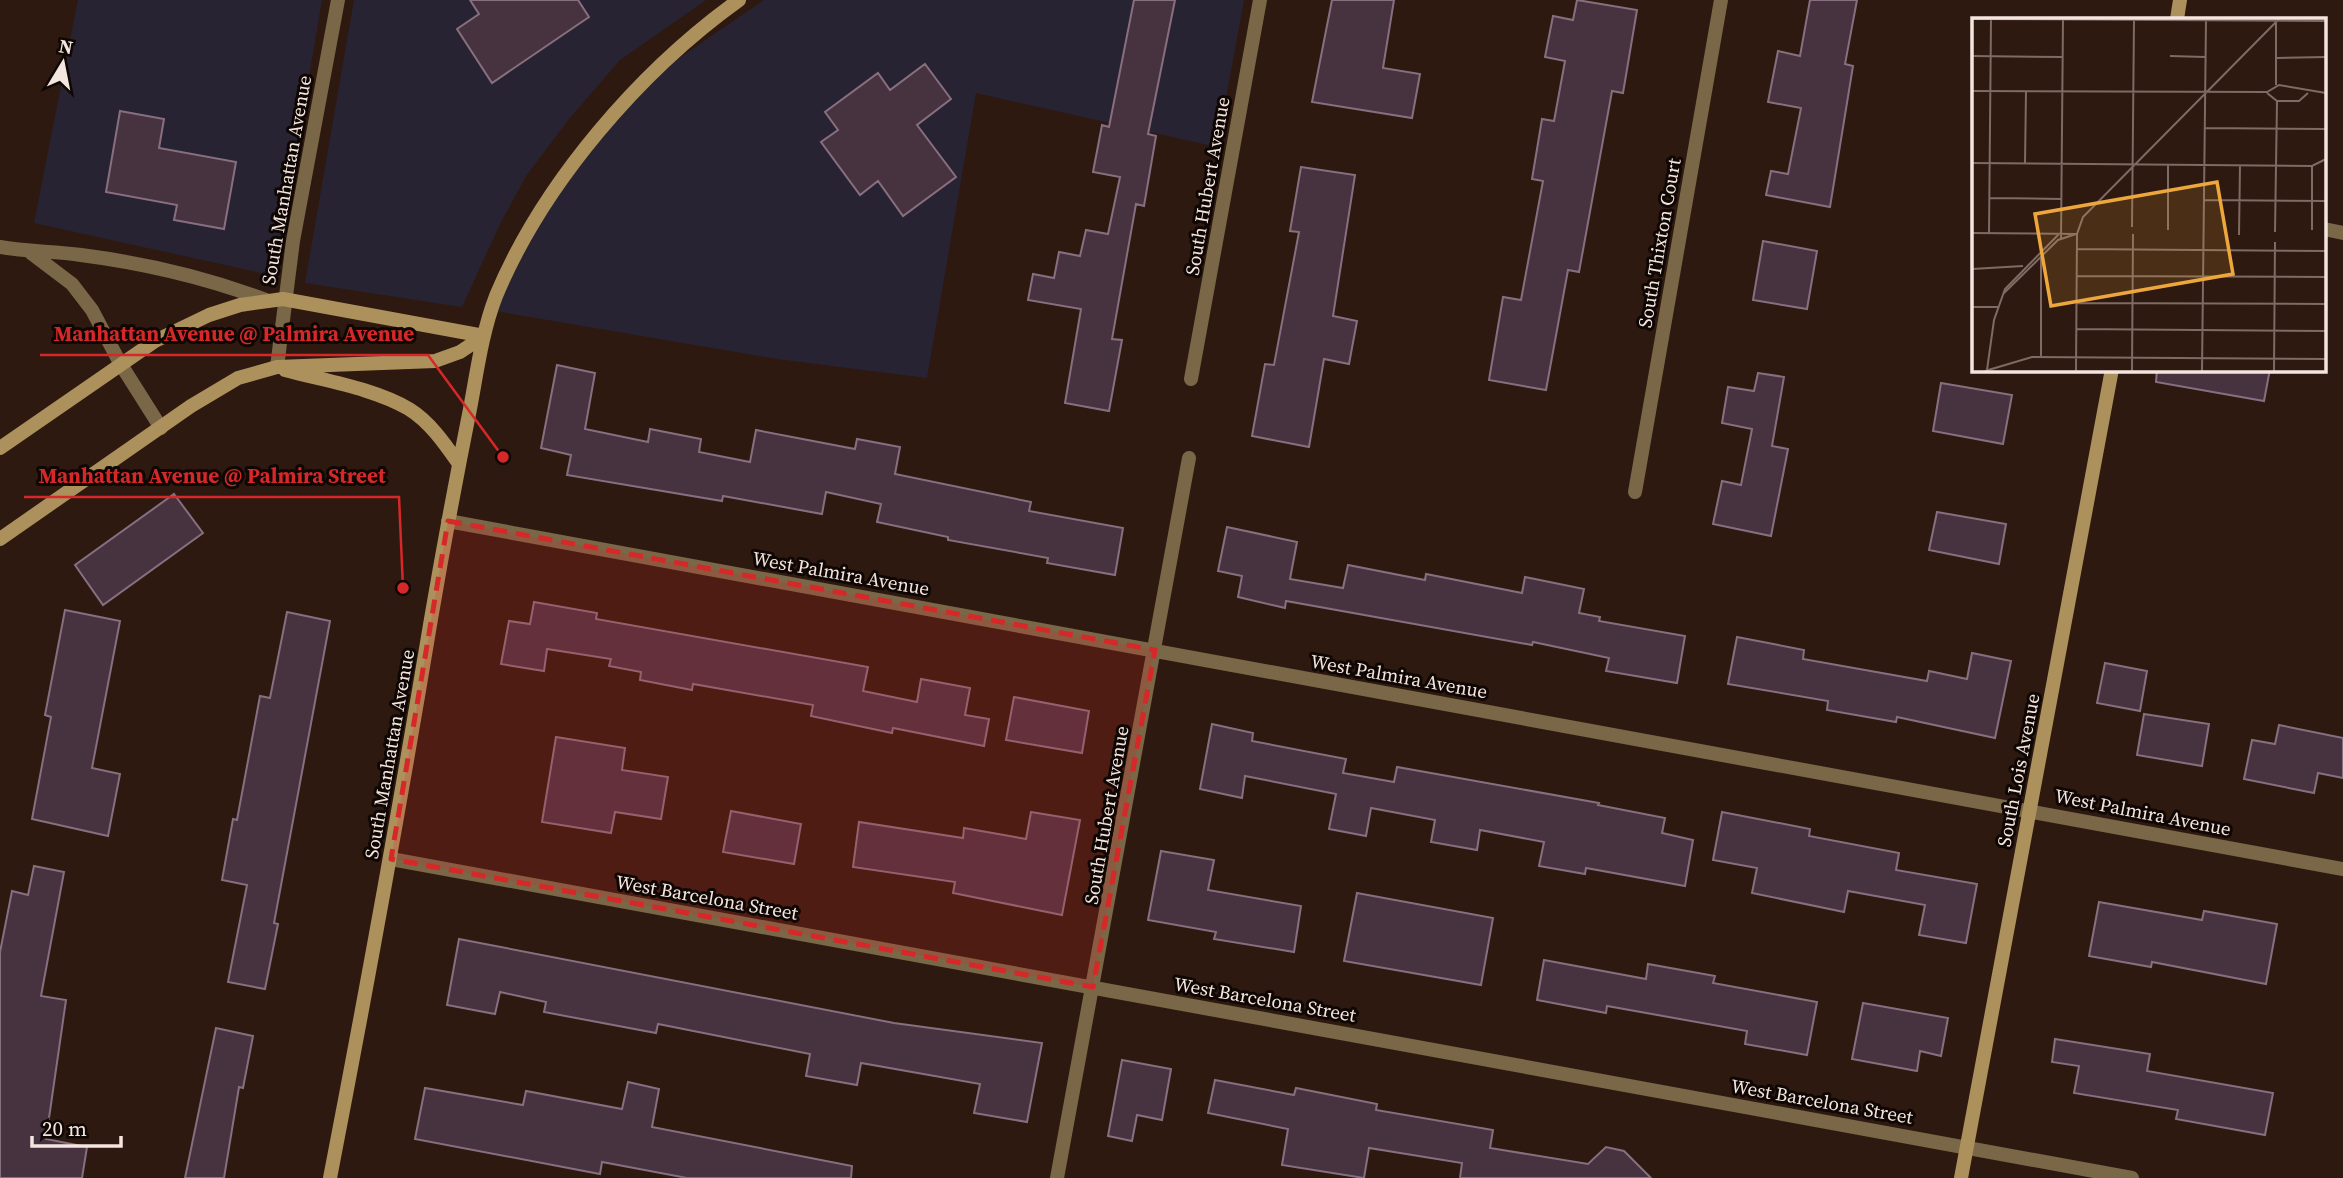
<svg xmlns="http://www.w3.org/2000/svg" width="2343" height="1178" font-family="'Source Serif 4',serif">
	<rect width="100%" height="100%" fill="#2e1910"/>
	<path fill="#282333" d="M78,0H322L275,276L34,223Z
		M354,0H706L620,60L569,119L526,176L500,224L462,307L305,283Z
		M764,0H1244L1217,147L976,93L927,378L777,359L495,311L552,195L637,87Z"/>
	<path fill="#473240" stroke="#876f7f" stroke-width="2" d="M470,0H578L589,17L492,83L457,29L479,14Z
		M1134,0H1175L1148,134L1156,136L1144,206L1136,204L1112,339L1122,340L1109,411L1065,403L1081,309L1028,300L1033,274L1054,278L1059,252L1080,256L1086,230L1108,234L1120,177L1093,172L1102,125L1109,127Z
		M1332,0H1394L1383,68L1420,74L1412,118L1312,102Z
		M1577,0L1637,10L1623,93L1612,91L1579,272L1568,270L1546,390L1489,380L1503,297L1521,300L1543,181L1532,179L1542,119L1554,121L1565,61L1545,57L1553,16L1573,20Z
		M1810,0H1857L1845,64L1853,66L1830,207L1766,195L1771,171L1788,174L1801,108L1768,102L1778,51L1800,56Z
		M925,64L951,99L917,125L956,177L903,216L878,181L860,195L821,142L838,130L825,112L878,73L890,90Z
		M120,111L164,119L159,148L236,162L224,229L174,220L177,205L106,192Z
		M1301,167L1355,175L1333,316L1357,321L1349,364L1324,359L1309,447L1252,436L1265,364L1274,365L1299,232L1290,231Z
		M1763,241L1817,251L1807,309L1753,300Z
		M557,365L595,373L585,429L648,442L650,429L701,439L699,452L750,462L756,430L855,449L857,439L900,447L895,474L1031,502L1029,511L1123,528L1115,575L1047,563L1048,558L948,540V537L877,522L881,504L826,492L822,514L723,496L722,501L567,475L571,455L541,448Z
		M2157,369H2270L2264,401L2156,382Z
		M1758,373L1784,377L1772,446L1788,449L1771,536L1713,524L1722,481L1741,485L1752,429L1722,423L1728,387L1754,391Z
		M1941,383L2012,395L2003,444L1933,431Z
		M174,494L203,533L103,605L75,565Z
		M1937,512L2006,524L1999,564L1929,550Z
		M1227,527L1297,542L1290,579L1343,588L1348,565L1425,580L1426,574L1522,593L1525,577L1584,589L1579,613L1600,617L1599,621L1685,636L1677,683L1606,671L1609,658L1533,642L1532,645L1286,601L1285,608L1238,597L1242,576L1218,571Z
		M534,602L597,613L596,619L868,667L863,691L917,702L921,679L970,688L965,715L989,719L984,746L893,728L892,733L811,716L813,705L693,684L692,690L640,680L641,672L609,666L611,659L547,649L544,671L501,664L509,621L530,624Z
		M65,610L120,621L92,768L120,774L108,836L32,819L51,717L45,715Z
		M287,612L330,621L274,923L278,924L265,989L228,982L247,885L222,880L233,819L237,820L260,696L270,698Z
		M1737,637L1804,650L1803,659L1927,681L1929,671L1967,679L1972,653L2011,661L1995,738L1897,717L1896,722L1827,710L1828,701L1728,684Z
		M2105,663L2147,671L2140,711L2097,703Z
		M1014,697L1089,711L1082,753L1006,740Z
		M2144,714L2209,724L2202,766L2137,755Z
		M1212,724L1253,733L1252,741L1346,759L1343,773L1394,782L1397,767L1599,803L1598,805L1665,818L1662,833L1693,840L1685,886L1586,868L1585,874L1539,866L1544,842L1480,830L1477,850L1431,842L1435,820L1371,808L1366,836L1329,829L1336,794L1245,776L1242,798L1200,789Z
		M2279,725L2343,738V778L2318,773L2314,793L2244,779L2252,740L2275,744Z
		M556,737L625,748L622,770L668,777L661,819L615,812L611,833L542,822Z
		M731,811L801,824L794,864L723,852Z
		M1031,812L1080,820L1062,915L953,893L955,882L853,867L859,822L963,838L964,828L1026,839Z
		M1722,812L1810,829L1809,836L1899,853L1896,870L1977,884L1966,943L1919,935L1925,905L1848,891L1844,912L1752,893L1757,868L1713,860Z
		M1161,851L1214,860L1208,890L1301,906L1294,952L1214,939L1216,932L1148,920Z
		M34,866L64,872L41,996L66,1000L46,1139L87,1147L82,1178H0V952L12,891L28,895Z
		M1357,893L1493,918L1481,985L1344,961Z
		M2099,902L2202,920L2204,911L2277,924L2266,984L2152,962L2151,967L2089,956Z
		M459,939L894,1023L1042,1043L1027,1122L974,1113L980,1084L861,1063L857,1085L806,1076L810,1054L658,1024L656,1033L544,1012L546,1002L500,992L495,1014L447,1005Z
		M1544,960L1646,979L1648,964L1715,976L1713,983L1817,1002L1807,1055L1745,1044L1747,1031L1607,1006L1606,1013L1537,1000Z
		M1863,1003L1948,1018L1941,1056L1920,1051L1917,1071L1852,1059Z
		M216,1028L253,1036L243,1088L239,1087L224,1178H185Z
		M2055,1039L2150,1054L2147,1071L2273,1093L2265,1135L2176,1119L2178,1110L2074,1093L2079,1066L2052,1062Z
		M1122,1060L1171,1069L1162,1120L1137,1115L1132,1141L1108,1136Z
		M1215,1080L1294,1095L1296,1088L1377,1104L1376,1110L1493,1130L1490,1148L1588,1164L1606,1147L1624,1151L1651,1178H1460L1462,1163L1369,1148L1364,1178L1282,1165L1288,1129L1208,1113Z
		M628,1082L659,1089L652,1127L852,1166L851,1178H687L602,1162L600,1174L415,1139L425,1088L523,1105L526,1091L622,1109Z"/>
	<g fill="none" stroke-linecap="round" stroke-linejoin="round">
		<path stroke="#796747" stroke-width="14" d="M2324,229L2343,233
			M0,247C27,252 54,251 81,255C144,263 207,278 266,300
			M31,253L72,284L92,310L120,363L161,428
			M277,367L293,241L338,0
			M1191,379L1260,0
			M1635,492L1721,0
			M448,521L2343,869
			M391,859L2132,1178
			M1057,1178L1189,458"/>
		<path stroke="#ad915c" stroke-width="14" d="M2177,19L2180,0
			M285,370C325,381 373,388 409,409C430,422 445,444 459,464
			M0,448L155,341L209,315L240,305L283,299L484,336
			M0,539L191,406L238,378L277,367L435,361L460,352L484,336
			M330,1178C366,992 400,806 431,619C443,549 456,479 470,409C477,372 482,332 496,296C543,183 640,71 739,0
			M1961,1178L2112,369"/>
	</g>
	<path fill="#d62828" fill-opacity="0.2" stroke="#d62828" stroke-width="5" stroke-dasharray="14 9" stroke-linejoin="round" d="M448,521L1155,650L1093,987L391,859Z"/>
	<g text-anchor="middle" stroke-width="6" stroke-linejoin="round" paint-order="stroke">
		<g font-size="19" fill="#f5e5df" stroke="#0f0704">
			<text transform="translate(286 180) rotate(-80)" y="7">South Manhattan Avenue</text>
			<text transform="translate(1207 186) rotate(-80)" y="7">South Hubert Avenue</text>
			<text transform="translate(1659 243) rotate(-80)" y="7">South Thixton Court</text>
			<text transform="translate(841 573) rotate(10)" y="7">West Palmira Avenue</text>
			<text transform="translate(1399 676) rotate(10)" y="7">West Palmira Avenue</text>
			<text transform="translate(389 754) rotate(-80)" y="7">South Manhattan Avenue</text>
			<text transform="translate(2018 770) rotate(-79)" y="7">South Lois Avenue</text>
			<text transform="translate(2143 812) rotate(11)" y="7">West Palmira Avenue</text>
			<text transform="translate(1106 815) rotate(-80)" y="7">South Hubert Avenue</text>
			<text transform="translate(707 897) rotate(10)" y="7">West Barcelona Street</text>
			<text transform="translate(1265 999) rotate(10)" y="7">West Barcelona Street</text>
			<text transform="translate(1822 1101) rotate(10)" y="7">West Barcelona Street</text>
		</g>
	</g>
	<g transform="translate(1972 18)">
		<rect width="354" height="354" fill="#2e1910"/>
		<path fill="none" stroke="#7e6b63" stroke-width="2" d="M0,1L354,3M0,38L90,39M198,38L233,39M305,40L354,39M304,67V5M0,73L295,74L307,67L354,75M295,75L305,83H327L336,75M233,110L354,111M0,145L340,148L354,141M53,145L54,73M196,146V212M18,180L89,181M232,182L354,183M160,209L162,2M340,212V148M303,214L305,83M0,215L105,216M17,215L19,1M267,217L268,147M89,221L91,1M104,231L354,233M69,239V338M0,251L51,248M105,258L354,259M31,276L86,222L104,216M104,285L354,286M0,289H26M104,311L354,313M15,352L22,302L33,271L87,216M13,353L60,339L354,341M104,353L105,216L111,199L307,1M160,353L161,216M230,353L234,2M302,353L303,224"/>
		<path fill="#eea73d" fill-opacity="0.15" stroke="#eea73d" stroke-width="3.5" d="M245,164L261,256L79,288L63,196Z"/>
		<rect width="354" height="354" fill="none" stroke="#f5e5df" stroke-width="3.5"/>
	</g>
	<path fill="none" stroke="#d62828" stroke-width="2.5" d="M503 457L428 355H40M403 588L399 497H24"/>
	<g fill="#d62828" stroke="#0f0704" stroke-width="2.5">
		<circle cx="503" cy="457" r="7"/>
		<circle cx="403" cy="588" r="7"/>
	</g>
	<g font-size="21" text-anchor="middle" font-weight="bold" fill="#d62828" stroke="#0f0704" stroke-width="6" stroke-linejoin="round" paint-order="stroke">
		<text x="234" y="341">Manhattan Avenue @ Palmira Avenue</text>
		<text x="212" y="483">Manhattan Avenue @ Palmira Street</text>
	</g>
	<g transform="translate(63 63) rotate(10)" stroke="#0f0704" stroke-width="5" paint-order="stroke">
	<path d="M0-5L12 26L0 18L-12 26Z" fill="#f5e5df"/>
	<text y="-10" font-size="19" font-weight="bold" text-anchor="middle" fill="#f5e5df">N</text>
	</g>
	<path d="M32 1136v10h89v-10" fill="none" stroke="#f5e5df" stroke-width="3.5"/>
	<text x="42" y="1136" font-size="21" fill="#f5e5df" stroke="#0f0704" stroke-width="5" paint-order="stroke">20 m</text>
</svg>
